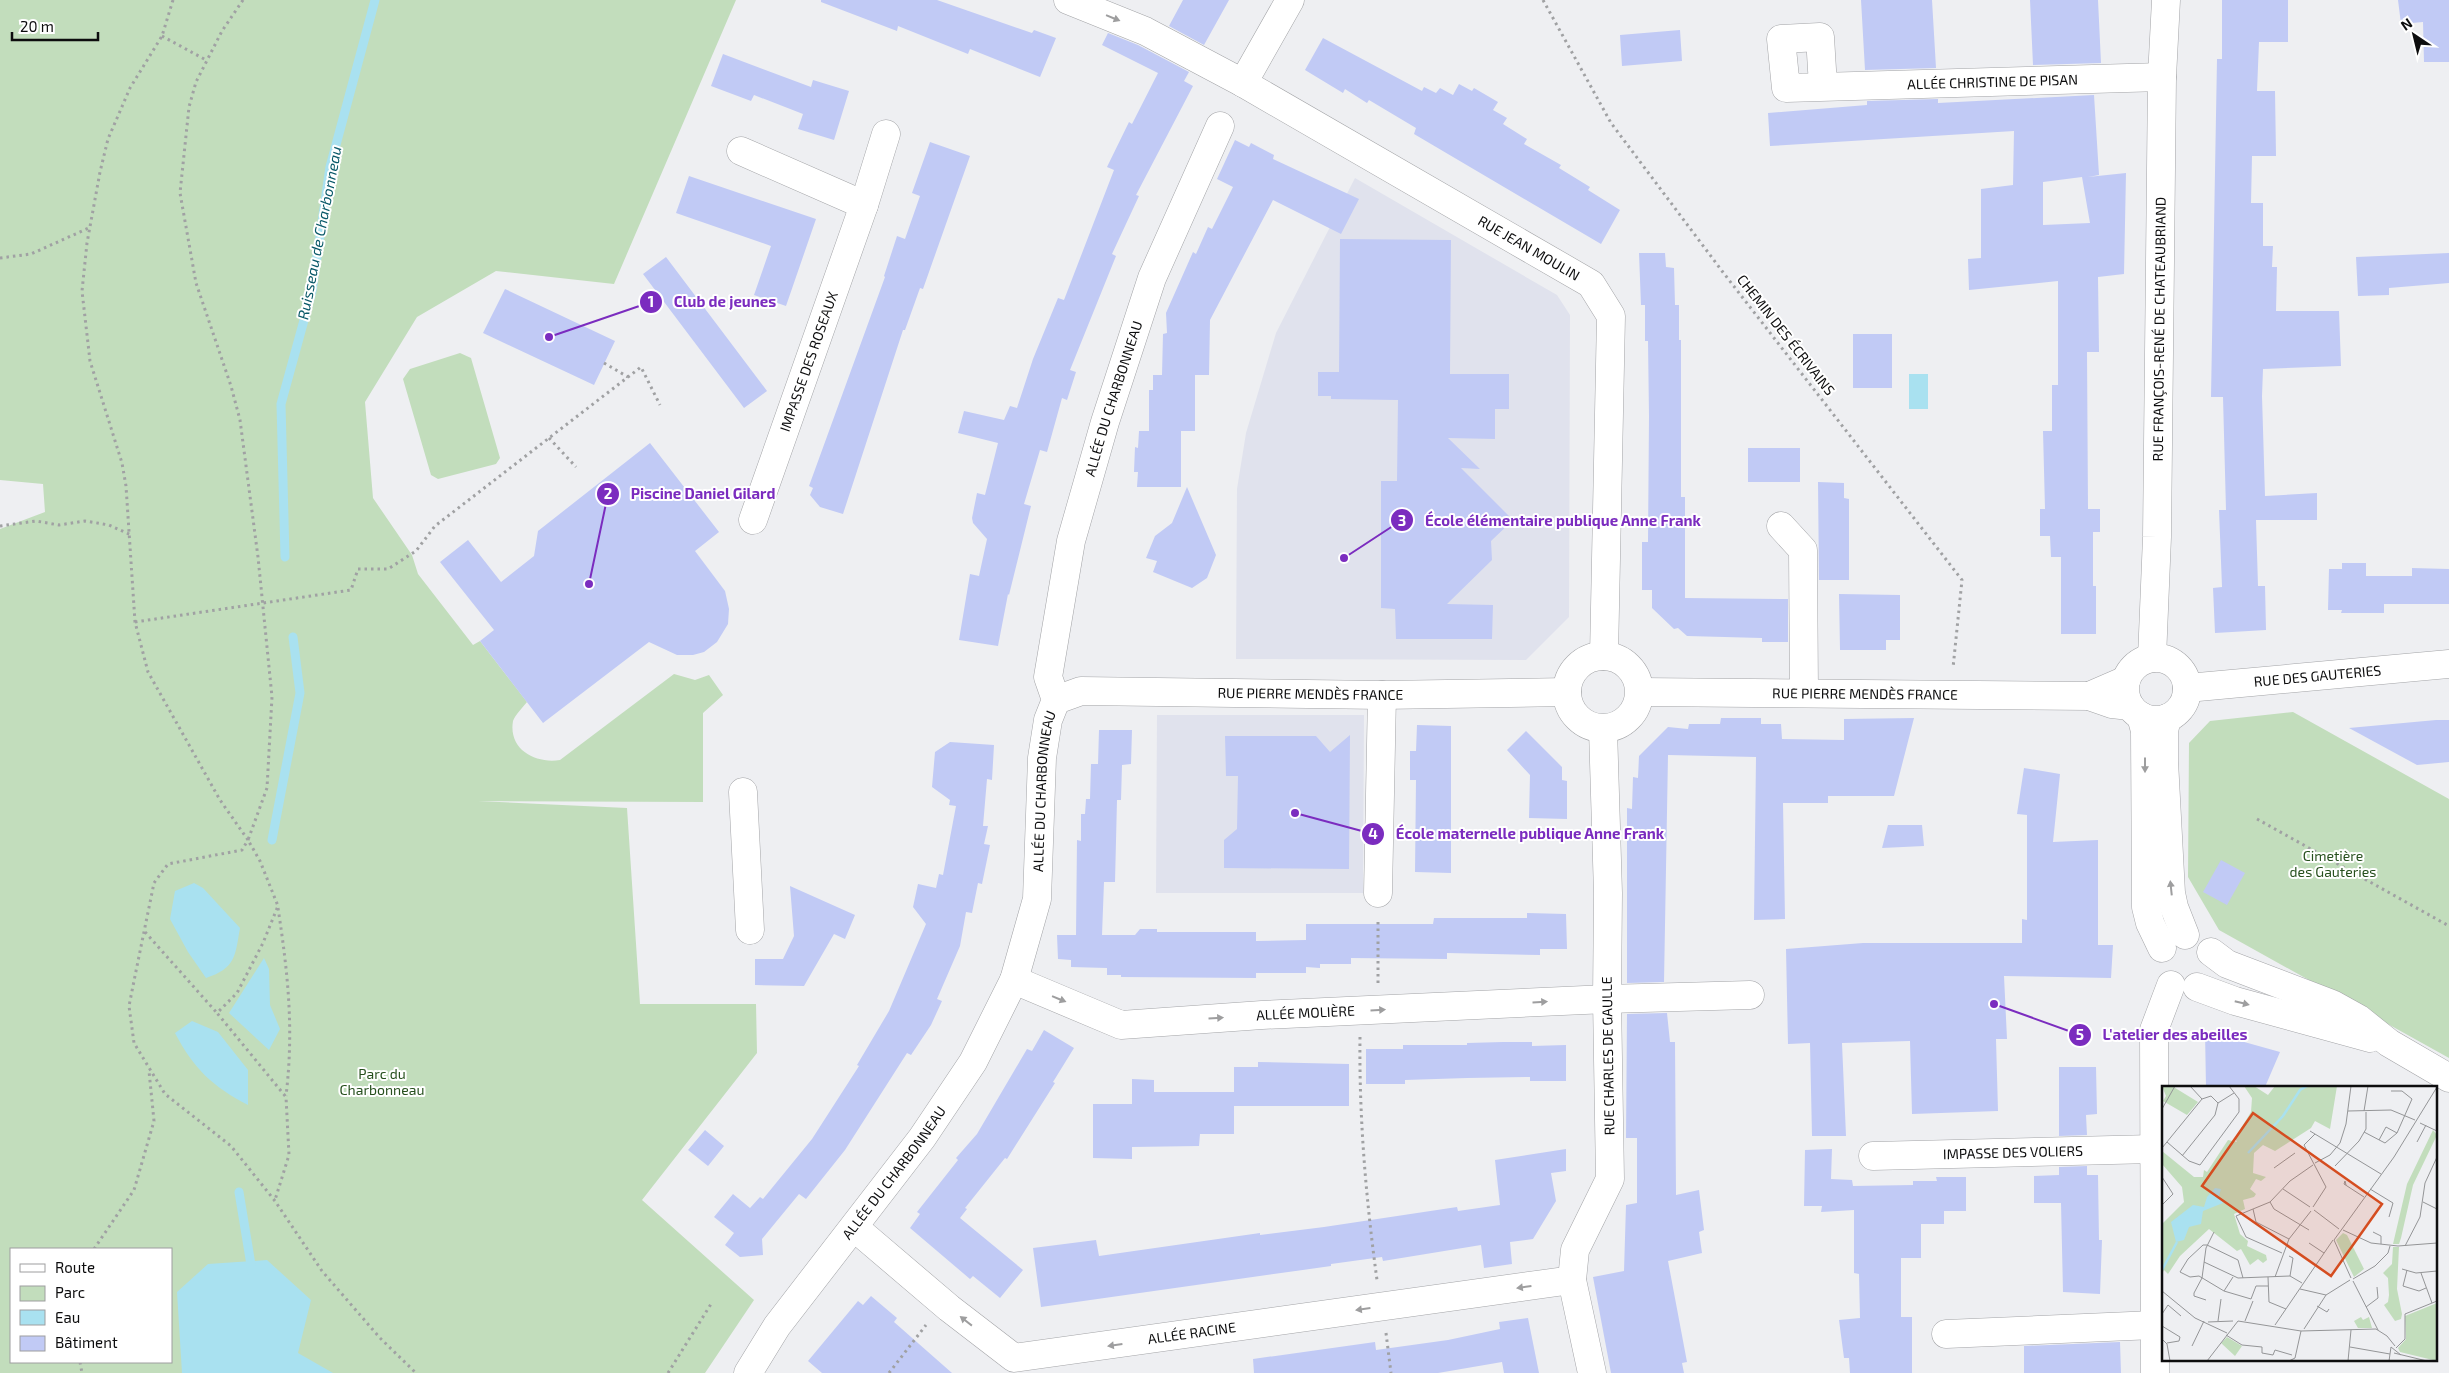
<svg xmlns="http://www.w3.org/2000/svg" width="2449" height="1373" font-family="'Exo 2',sans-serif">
	<rect width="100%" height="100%" fill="#eeeff2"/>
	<path fill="#e0e2ed" d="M1355,178L1557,295L1570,315L1569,617L1526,660L1236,659L1237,489L1246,433L1276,333Z
		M1157,715H1364L1363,893H1156Z"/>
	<path fill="#c2ddbc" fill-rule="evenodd" d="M0,0H736L614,284L496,271L417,317L365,402L373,498L412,555L418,574L473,645L480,641L527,702C523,707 515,715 513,721C508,750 536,764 560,760L674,674L695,680L709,675L723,695L703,713V802L478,801L627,808L640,1004H756L757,1053L642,1200L754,1300L705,1373H0V529L45,512L43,484L0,480ZM11,1249H171V1362H11Z
		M460,353L471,358L500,458L496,464L438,479L431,475L403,379L410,369Z
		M2293,712L2449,799V1058L2219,930L2188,877L2189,743L2210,721Z"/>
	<path fill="#a9e1f0" d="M1909,374H1928V409H1909Z
		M194,883L203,888L240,928C235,956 236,968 206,978L188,952L170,919L175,891Z
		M264,958L269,969L270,1005L280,1029L269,1050L229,1013Z
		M192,1021L218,1032L248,1070V1105C212,1086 194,1069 175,1033Z
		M267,1260L311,1300L298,1353L333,1373H182L177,1292L208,1264Z"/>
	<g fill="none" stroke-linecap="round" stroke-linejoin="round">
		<path stroke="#a9e1f0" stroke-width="9" d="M285,557L281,404L312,291L330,167L375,0
			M272,840L300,693L293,637
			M239,1192L252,1271"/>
	</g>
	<path fill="#c1caf5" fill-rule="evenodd" d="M821,0H937L1032,33L1034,30L1056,38L1040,77L970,49L968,54L898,26L897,31L821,2Z
		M1183,0H1229L1204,45L1169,26Z
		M1861,0H1932L1936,68L1865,70Z
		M2030,0H2098L2101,63L2033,65Z
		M2222,0H2288V42H2259L2257,91H2275L2276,156H2252L2251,203H2263V246H2273L2272,267H2277L2276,311H2339L2341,366L2263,369L2262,396L2265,496L2317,493V520H2256L2258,586H2265L2266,630L2215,633L2213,588L2222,587L2219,510H2226L2223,397H2211L2217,59H2222Z
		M2398,0H2449V62H2424L2423,22L2401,24Z
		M1680,30L1682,61L1622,66L1620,35Z
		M1108,33L1138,45L1189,72L1184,81L1193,86L1136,195L1139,196L1112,254L1116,256L1070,370L1076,372L1067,400L1062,398L1047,452L1040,450L1024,504L1031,506L1009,595L1008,594L998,646L959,640L970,574L979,576L987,539L973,523L972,518L977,493L985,495L998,443L958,433L964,411L1004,420L1010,406L1017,408L1033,359L1058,298L1064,300L1114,170L1107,167L1129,122L1132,124L1158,73L1102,45Z
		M1323,38L1422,91L1424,87L1436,93L1440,88L1453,95L1459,84L1472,91L1474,88L1498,102L1493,110L1507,118L1503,124L1527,139L1524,144L1561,165L1559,168L1590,187L1588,190L1620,210L1601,244L1414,134L1416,128L1369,100L1367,103L1345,89L1343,93L1305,70Z
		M723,54L811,87L813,80L849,91L834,140L798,129L803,114L754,95L751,101L711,86Z
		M2094,95L2099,175L2088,177L2126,173L2124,274L2098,277L2099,352H2087L2088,509H2100V532H2093V586H2096V634H2061V557H2051L2050,536H2040V509H2045L2043,431H2052V385H2058V281L1969,290L1968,259L1981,258V189L2013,185L2014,131L1770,146L1768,113L1867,105V101L1938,99V103ZM2082,177L2090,223L2043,225V182Z
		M1235,140L1249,147L1251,143L1274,155L1273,159L1359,199L1341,234L1273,200L1210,320L1209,375H1195V431H1181V487H1137L1138,472H1134L1135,447L1138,448L1139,431H1149V390H1153V375H1162L1163,334L1167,333L1166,313L1193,252L1196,254L1208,227L1212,229L1233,187L1217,179Z
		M930,142L970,156L923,289L920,288L905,330H903L843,514L820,507L810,495L813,488L809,486L885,277L884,276L897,236L905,239L920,196L912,193Z
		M689,176L816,219L786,306L754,295L771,246L676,213Z
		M1340,239L1451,240L1450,374H1509V409H1495V439L1448,438L1480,469L1461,468L1513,520L1491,541L1492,560L1447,604L1493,605L1492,639H1396L1395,609L1381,608V481H1397L1398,400L1331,399V396H1318V372H1339Z
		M1639,253H1665L1666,267L1674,268L1675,305H1679V340H1681V497H1685V598L1788,599V642H1762V638L1687,636L1678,628L1674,629L1652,608V590H1642V542H1648L1649,416L1648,341H1645V305H1641Z
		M2449,253V283L2389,288V295L2358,296L2356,257Z
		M666,257L767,391L744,408L643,274Z
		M505,289L615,341L594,385L483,333Z
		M1853,334H1892V388H1853Z
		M650,443L719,532L695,551L725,591L729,609L728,624L717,642L704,652L693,655H677L649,642L543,723L480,641L494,630L440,562L468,540L501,582L534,556L538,531Z
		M1748,448H1800V482H1748Z
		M1818,482L1844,483V498L1849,499V580H1819Z
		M1187,487L1216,555L1207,578L1192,588L1153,572L1157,561L1146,558L1155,536L1172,523Z
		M2342,563H2366V576H2412V568L2449,569V604H2384V613H2341L2342,610H2328L2329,569H2342Z
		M1839,594L1900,595V640H1886V650H1840Z
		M1721,718H1761V724H1781L1782,739L1844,740V719L1914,718L1894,796H1828V803H1783L1785,919L1754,920L1756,757L1668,755L1664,982L1627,983V808L1632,809L1633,777L1638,778L1639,756L1668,727L1688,729L1689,724H1720Z
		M2436,720H2449V762L2417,765L2349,728Z
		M1417,725L1451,726V873L1415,872L1416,780H1410V751H1416Z
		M1099,730H1132L1131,764L1122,765L1121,800H1117L1115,882H1104L1102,935H1135L1140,929H1157V932H1256V941L1306,940V924H1433L1434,918H1527V913L1566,914L1567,949H1540V955L1447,953V959L1351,958V964H1320V968L1306,967V973H1256V978L1121,977V975H1107V968L1071,967V960L1058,959L1057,935H1076L1077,840L1081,841V814H1085L1086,799H1090L1091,764H1098Z
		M1526,731L1562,767V780L1567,781V819L1529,818L1530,775L1507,750Z
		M1350,735L1349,869L1224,868V840L1237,829L1238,776H1226L1225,736H1316L1330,752Z
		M950,742L994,745L992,780L987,779L983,826H988L984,844L990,845L982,884L978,883L972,913L966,912L960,946L937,999L942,1001L931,1025L911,1055L907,1053L845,1150L806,1199L799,1194L762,1239L763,1255L740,1257L725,1245L734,1233L714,1217L733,1194L750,1208L760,1197L763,1199L812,1139L859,1066L857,1065L889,1011L926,924L913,907L918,884L936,888L939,874L943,875L956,806L949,805L950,800L932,787L935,752Z
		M2024,768L2060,774L2053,842L2098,840V945H2113L2111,978L2004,976L2007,1039H1996L1998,1111L1912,1114L1910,1041L1842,1043L1846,1136H1812L1810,1043L1788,1044L1786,949L1863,943H2022V919L2027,920V815L2017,814Z
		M1888,825H1922L1924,846L1882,848Z
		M2221,860L2245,873L2227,905L2203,892Z
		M790,886L855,915L845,939L834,934L804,986L755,985V959H783L794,936Z
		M1667,1013L1670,1042H1675L1676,1195L1699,1190L1704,1230L1699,1232L1702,1253L1668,1261L1687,1362L1682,1363L1684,1373H1611L1593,1277L1624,1271L1626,1205L1637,1203V1138H1626L1627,1014Z
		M1044,1030L1074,1048L1053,1082L1055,1083L1007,1159L1005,1158L965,1208L967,1209L960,1218L1023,1270L1000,1298L973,1276L970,1279L910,1228L920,1214L917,1212L958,1160L956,1158L977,1134L1027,1049L1032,1051Z
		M2205,1031L2280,1052L2265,1087H2206Z
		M1503,1042H1532V1046L1566,1045V1081H1530V1077L1467,1078L1405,1080V1084H1366V1049H1403V1045H1467V1043Z
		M1258,1062L1349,1064V1106H1234V1067H1258Z
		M2059,1067H2096L2097,1114L2086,1115L2087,1135L2059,1136Z
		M1132,1079L1154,1080V1092H1234V1134H1200L1199,1146L1132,1147V1159L1093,1158V1104H1132Z
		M705,1130L724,1146L708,1166L688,1150Z
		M1566,1149V1171L1551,1173L1556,1201L1533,1239L1510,1242L1512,1264L1484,1268L1481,1245L1383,1261L1382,1257L1331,1264V1266L1041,1307L1033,1248L1096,1240L1099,1256L1260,1233V1235L1324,1227L1457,1207L1458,1211L1500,1205L1495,1160Z
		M1832,1149L1831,1179L1852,1180L1853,1186L1913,1185V1181H1937L1936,1177H1966V1211H1944V1224H1921V1258H1901V1317H1912V1373H1850L1849,1358H1844L1839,1320L1860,1318L1859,1274L1854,1273V1210L1821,1212L1822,1206H1804L1805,1150Z
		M2087,1166V1175H2098L2099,1240H2102L2100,1294L2063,1292L2061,1203H2034V1176L2059,1175V1167Z
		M871,1296L897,1318L894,1322L952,1373H822L808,1361L858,1301L863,1305Z
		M1528,1318L1539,1373H1504L1502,1362L1438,1373H1254L1253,1359L1375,1342L1376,1350L1448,1340L1500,1329L1499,1322Z
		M2120,1342L2121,1373H2024V1346Z"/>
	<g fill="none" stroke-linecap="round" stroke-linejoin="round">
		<g stroke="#a3a4a7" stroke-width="29">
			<g id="minor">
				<path id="s1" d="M1068,0L1145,31L1243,83L1591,284L1611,316L1604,656"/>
				<path d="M1243,83L1290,0"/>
				<path id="s2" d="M1823,86L1820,37L1781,39L1786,88L2162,77"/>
				<path d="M741,151L864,205"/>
				<path id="s3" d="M753,520L864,205L886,134"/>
				<path d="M1781,526L1803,550L1804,693"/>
				<circle cx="1603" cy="692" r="36"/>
				<path id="s4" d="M2187,688L2449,664"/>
				<path id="s5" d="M1640,692L2089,696L2112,704L2130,706"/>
				<path d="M2089,696L2126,680"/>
				<path id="s6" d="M1056,700L1081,691L1382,695L1567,692"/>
				<path d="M743,792L750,930"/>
				<path d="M1378,893L1382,695"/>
				<path id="s7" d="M1014,980L1121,1025L1262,1015L1607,999L1750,995"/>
				<path id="s8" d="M1873,1156L2153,1149"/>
				<path id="s9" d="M855,1228L949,1308L1014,1358L1572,1280"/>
				<path d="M1946,1334L2154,1325"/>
				<path id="s10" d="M748,1373L777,1326L922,1138L973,1062L1014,980L1037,899L1042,758L1048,720L1056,700L1048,677L1071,541L1105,422L1152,278L1220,126"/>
				<path d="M1592,1373L1572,1280L1575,1250L1610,1179L1607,999L1608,893L1603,729"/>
			</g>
		</g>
		<g stroke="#a3a4a7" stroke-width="29">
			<g id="tertiary">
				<path id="s11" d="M2152,658L2157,537L2162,77L2166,0"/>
				<circle cx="2156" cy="689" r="31"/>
				<path d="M2141,716L2145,731L2146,907L2150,923L2162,948"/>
				<path d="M2167,718L2164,731V761L2171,893L2174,907L2185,935"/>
				<path d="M2211,952L2227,964L2332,1004L2359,1019L2389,1043L2449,1078"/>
				<path d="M2197,987L2235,1001L2370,1038"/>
				<path d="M2155,1373L2154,1030L2171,985"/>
			</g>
		</g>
		<path stroke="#a0a1a3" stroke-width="3" stroke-dasharray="2.5 4" stroke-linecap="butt" d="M173,0L162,36L130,88L108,139L100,172L87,243L82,291L90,361L122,463L126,486L135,622L148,672L220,800L248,840L242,850L168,864L154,883L136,971L129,1006L134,1043L165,1094L231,1146L275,1201L322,1271L380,1338L416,1373
			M243,0L222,31L196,82L189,107L180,193L196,283L231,386L240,420L258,557L272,697L267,788L248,840L260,861L278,906L263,943L237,993L217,1013L286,1097L289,1155L275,1200
			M1543,0L1611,123L1722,271L1962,580L1953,668
			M162,36L206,60
			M0,258L31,254L91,227
			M604,363L628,377
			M549,438L576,467
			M0,526L36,521L59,525L85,521L109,525L131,535
			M135,622L351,590L358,569H388L416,551L435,526L641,367L660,405
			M2257,819L2449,926
			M278,908C288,974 294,1029 286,1096
			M145,932L217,1013
			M1378,983V921
			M1360,1037C1359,1118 1366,1199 1377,1280
			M94,1249L134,1190L154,1121L149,1071
			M1386,1333L1391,1373
			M80,1362L82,1373
			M668,1373L711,1304
			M889,1373L926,1325"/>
		<use href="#minor" stroke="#fff" stroke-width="28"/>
		<use href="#tertiary" stroke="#fff" stroke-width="28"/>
	</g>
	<defs><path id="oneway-solid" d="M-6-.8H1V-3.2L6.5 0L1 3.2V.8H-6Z" transform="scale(1.25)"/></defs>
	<g fill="#9e9e9f">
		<use href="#oneway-solid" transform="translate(1113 18) rotate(22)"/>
		<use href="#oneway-solid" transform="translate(2145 765) rotate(90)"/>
		<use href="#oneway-solid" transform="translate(2171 888) rotate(-96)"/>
		<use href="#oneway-solid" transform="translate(1059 999) rotate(22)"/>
		<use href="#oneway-solid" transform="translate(1540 1002) rotate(-3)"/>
		<use href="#oneway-solid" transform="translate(2242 1003) rotate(14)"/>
		<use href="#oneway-solid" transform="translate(1378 1010) rotate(-3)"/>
		<use href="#oneway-solid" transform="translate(1216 1018) rotate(-4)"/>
		<use href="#oneway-solid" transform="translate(1524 1287) rotate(172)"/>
		<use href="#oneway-solid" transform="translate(1363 1309) rotate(172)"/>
		<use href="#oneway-solid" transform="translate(966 1321) rotate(-142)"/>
		<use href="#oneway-solid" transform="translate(1115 1345) rotate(172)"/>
	</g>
	<g text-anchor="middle" stroke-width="4" stroke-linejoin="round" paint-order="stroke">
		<g font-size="14" fill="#0d0d0e" stroke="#fff">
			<text dy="5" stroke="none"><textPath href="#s2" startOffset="344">ALLÉE CHRISTINE DE PISAN</textPath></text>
			<text dy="5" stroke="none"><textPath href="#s1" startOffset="524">RUE JEAN MOULIN</textPath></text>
			<text dy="5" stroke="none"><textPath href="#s11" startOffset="329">RUE FRANÇOIS-RENÉ DE CHATEAUBRIAND</textPath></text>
			<text transform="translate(1786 335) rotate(52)" y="5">CHEMIN DES ÉCRIVAINS</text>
			<text dy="5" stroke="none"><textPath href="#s3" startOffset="168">IMPASSE DES ROSEAUX</textPath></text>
			<text dy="5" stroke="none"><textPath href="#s10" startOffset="1072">ALLÉE DU CHARBONNEAU</textPath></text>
			<text dy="5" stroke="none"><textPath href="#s4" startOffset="131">RUE DES GAUTERIES</textPath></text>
			<text dy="5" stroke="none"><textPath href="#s6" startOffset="256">RUE PIERRE MENDÈS FRANCE</textPath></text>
			<text dy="5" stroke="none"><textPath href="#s5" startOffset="225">RUE PIERRE MENDÈS FRANCE</textPath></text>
			<text dy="5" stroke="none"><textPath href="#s10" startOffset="668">ALLÉE DU CHARBONNEAU</textPath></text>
			<text dy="5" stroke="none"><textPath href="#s7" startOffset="301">ALLÉE MOLIÈRE</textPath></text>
			<text transform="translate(1608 1056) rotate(-91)" y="5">RUE CHARLES DE GAULLE</text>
			<text dy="5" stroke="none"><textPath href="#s8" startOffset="140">IMPASSE DES VOLIERS</textPath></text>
			<text dy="5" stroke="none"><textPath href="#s10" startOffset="248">ALLÉE DU CHARBONNEAU</textPath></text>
			<text dy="5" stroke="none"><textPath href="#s9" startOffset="385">ALLÉE RACINE</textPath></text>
		</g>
		<g font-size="14" fill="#264f1d" stroke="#fff">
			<text x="2333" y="861">Cimetière<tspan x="2333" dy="16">des Gauteries</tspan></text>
			<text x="382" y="1079">Parc du<tspan x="382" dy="16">Charbonneau</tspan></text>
		</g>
		<g font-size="15" font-style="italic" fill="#085868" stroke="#fff">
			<text transform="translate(320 233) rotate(-79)" y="5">Ruisseau de Charbonneau</text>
		</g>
	</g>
	<g transform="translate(2162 1086)">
		<rect width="275" height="275" fill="#eeeff2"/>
		<path d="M0,0H10L36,16L25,29L1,15L4,10ZM82,0H92L106,9L113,0H175L168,43L153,35L149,42L113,65L101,59L92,67L91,87L104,91L99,95L94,93L88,103L94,108L92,111L81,114L83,123L72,128L78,148L86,155L85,160L104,169L105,174L101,177L96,173L88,179L79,163L75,165L47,143L18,170L6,188L2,184L0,188V138L22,116L20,101L0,78V65L32,91H41L42,84L45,86L66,54L75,56L73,52L89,26L90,12ZM271,44L275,49L251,99L239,152L237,158H231L245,98ZM181,147L185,149L202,183L192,191L174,154ZM231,161H237L235,203L240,228L239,233L233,235L222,219L226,216L227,209L226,192L221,187L230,178ZM275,217V275L238,266L236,262L244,253L243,230ZM199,231L201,234L207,231L210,242H196L192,235ZM65,251L80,260L73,270L59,257Z" fill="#c2ddbc"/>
		<path d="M53,102L59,103L57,110L61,117L41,125L39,138L27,141L22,154L14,156L9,136L31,119L42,121L45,111Z" fill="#a9e1f0"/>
		<path fill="none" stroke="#a9e1f0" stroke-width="2.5" d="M86,67L121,30L138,4L145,0M0,184L15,156"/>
		<path fill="none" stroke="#949597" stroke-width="1" d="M28,0L40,13M56,17L72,7M0,23L13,0M186,25L229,24L253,34M202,25L206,0M258,37L275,45M148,45L219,88M202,46L223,57L235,47L250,13L240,5H229M217,54L224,41L235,47M5,56L27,75L38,79L77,26V13L67,0M255,56L264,39M0,62L40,13L49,10L56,17M20,70L53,29L56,17M153,77L168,69L178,57L184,38L189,0M173,80L197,55L204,43V26M112,82L133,67M0,91L11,108L0,119M184,99L183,95L182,98L202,111M121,103L148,121M208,103L231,117L227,131M108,116L112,123L147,144M261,116L275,123M151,121L164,101L142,59L153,48M91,123L94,136L127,153M152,124L177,143M181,144L209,157L236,160L275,157M211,146L219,150V158M147,157L162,167M45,159H41L26,173L18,186L28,191L37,190L62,205L89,213L94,200H106M45,159L76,174L81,192M243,160L258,131L263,97L275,71M120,167L84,151L74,130L108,116L128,95L151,79M127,170L131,172L128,190M42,176L76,192L128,190L140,197M240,183L254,187L275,185M245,184L241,200L257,205L264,202M259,187L270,217M106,191L107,216L124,223M113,191L127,153L149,125M189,192L172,154L232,71L275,1M191,193L213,180L226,167L228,160M191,195L216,244M138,203L164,209M0,205L33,232L65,247M62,205L71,191M44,214L32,210V207L40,192L44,162L52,146M155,220L165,226L167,223M204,221L216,212L215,201M0,228L6,219L19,230M56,235L59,213M83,235L91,215M46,236L71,235M113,239L171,154M0,240L18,251L17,255L5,257M142,243L164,209L188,194M64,249L80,259L100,261V267L111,269L113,264L130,269M0,253L5,258L8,275M30,260L42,235M188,261L228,268M234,262L243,253V228L275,215M232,267L265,275M45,275L76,235L139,245L214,243L225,250L233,260M127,275L133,272L139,245M186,275L189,244M227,275L229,261L239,269"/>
		<path fill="#d54d20" fill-opacity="0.15" stroke="#d54d20" stroke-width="2.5" d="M91,27L220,118L169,190L40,100Z"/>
		<rect width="275" height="275" fill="none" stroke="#0d0d0e" stroke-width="2.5"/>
	</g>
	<path fill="none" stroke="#7b2cbf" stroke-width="2" d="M549 337L651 302M589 584L608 494M1344 558L1402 520M1295 813L1373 834M1994 1004L2080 1035"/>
	<g fill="#7b2cbf" stroke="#fff" stroke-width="2">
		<circle cx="549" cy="337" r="5"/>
		<circle cx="589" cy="584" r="5"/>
		<circle cx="1344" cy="558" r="5"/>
		<circle cx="1295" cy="813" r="5"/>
		<circle cx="1994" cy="1004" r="5"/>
		<circle cx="651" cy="302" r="12"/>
		<circle cx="608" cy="494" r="12"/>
		<circle cx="1402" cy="520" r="12"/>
		<circle cx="1373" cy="834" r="12"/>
		<circle cx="2080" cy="1035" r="12"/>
	</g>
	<g font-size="15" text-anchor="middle" font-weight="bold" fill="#fff">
		<text x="651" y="307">1</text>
		<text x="608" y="499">2</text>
		<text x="1402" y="526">3</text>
		<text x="1373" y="839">4</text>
		<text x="2080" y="1040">5</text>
	</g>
	<g font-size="15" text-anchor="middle" font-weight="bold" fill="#7b2cbf" stroke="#fff" stroke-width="4" stroke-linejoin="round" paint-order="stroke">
		<text x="725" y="307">Club de jeunes</text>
		<text x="703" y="499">Piscine Daniel Gilard</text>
		<text x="1563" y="526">École élémentaire publique Anne Frank</text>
		<text x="1530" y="839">École maternelle publique Anne Frank</text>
		<text x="2175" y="1040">L'atelier des abeilles</text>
	</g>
	<rect x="10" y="1248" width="162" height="115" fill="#ffffff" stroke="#9e9e9f"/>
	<rect x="20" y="1264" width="25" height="8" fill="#ffffff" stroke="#9e9e9f"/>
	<text x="55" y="1273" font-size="15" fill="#0d0d0e">Route</text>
	<rect x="20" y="1286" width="25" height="15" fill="#c2ddbc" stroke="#9e9e9f"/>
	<text x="55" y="1298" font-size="15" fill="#0d0d0e">Parc</text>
	<rect x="20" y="1310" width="25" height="15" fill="#a9e1f0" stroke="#9e9e9f"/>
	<text x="55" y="1323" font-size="15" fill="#0d0d0e">Eau</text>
	<rect x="20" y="1336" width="25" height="15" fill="#c1caf5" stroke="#9e9e9f"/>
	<text x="55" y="1348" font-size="15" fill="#0d0d0e">Bâtiment</text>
	<g transform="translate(2414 35) rotate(325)" stroke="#ffffff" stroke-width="4" paint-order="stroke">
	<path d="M0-4L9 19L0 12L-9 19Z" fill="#0d0d0e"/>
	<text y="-8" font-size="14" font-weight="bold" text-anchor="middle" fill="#0d0d0e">N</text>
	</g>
	<path d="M12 32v8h86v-8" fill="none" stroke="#0d0d0e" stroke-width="2.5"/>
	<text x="20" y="32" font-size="15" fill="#0d0d0e" stroke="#ffffff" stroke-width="4" paint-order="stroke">20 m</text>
</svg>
